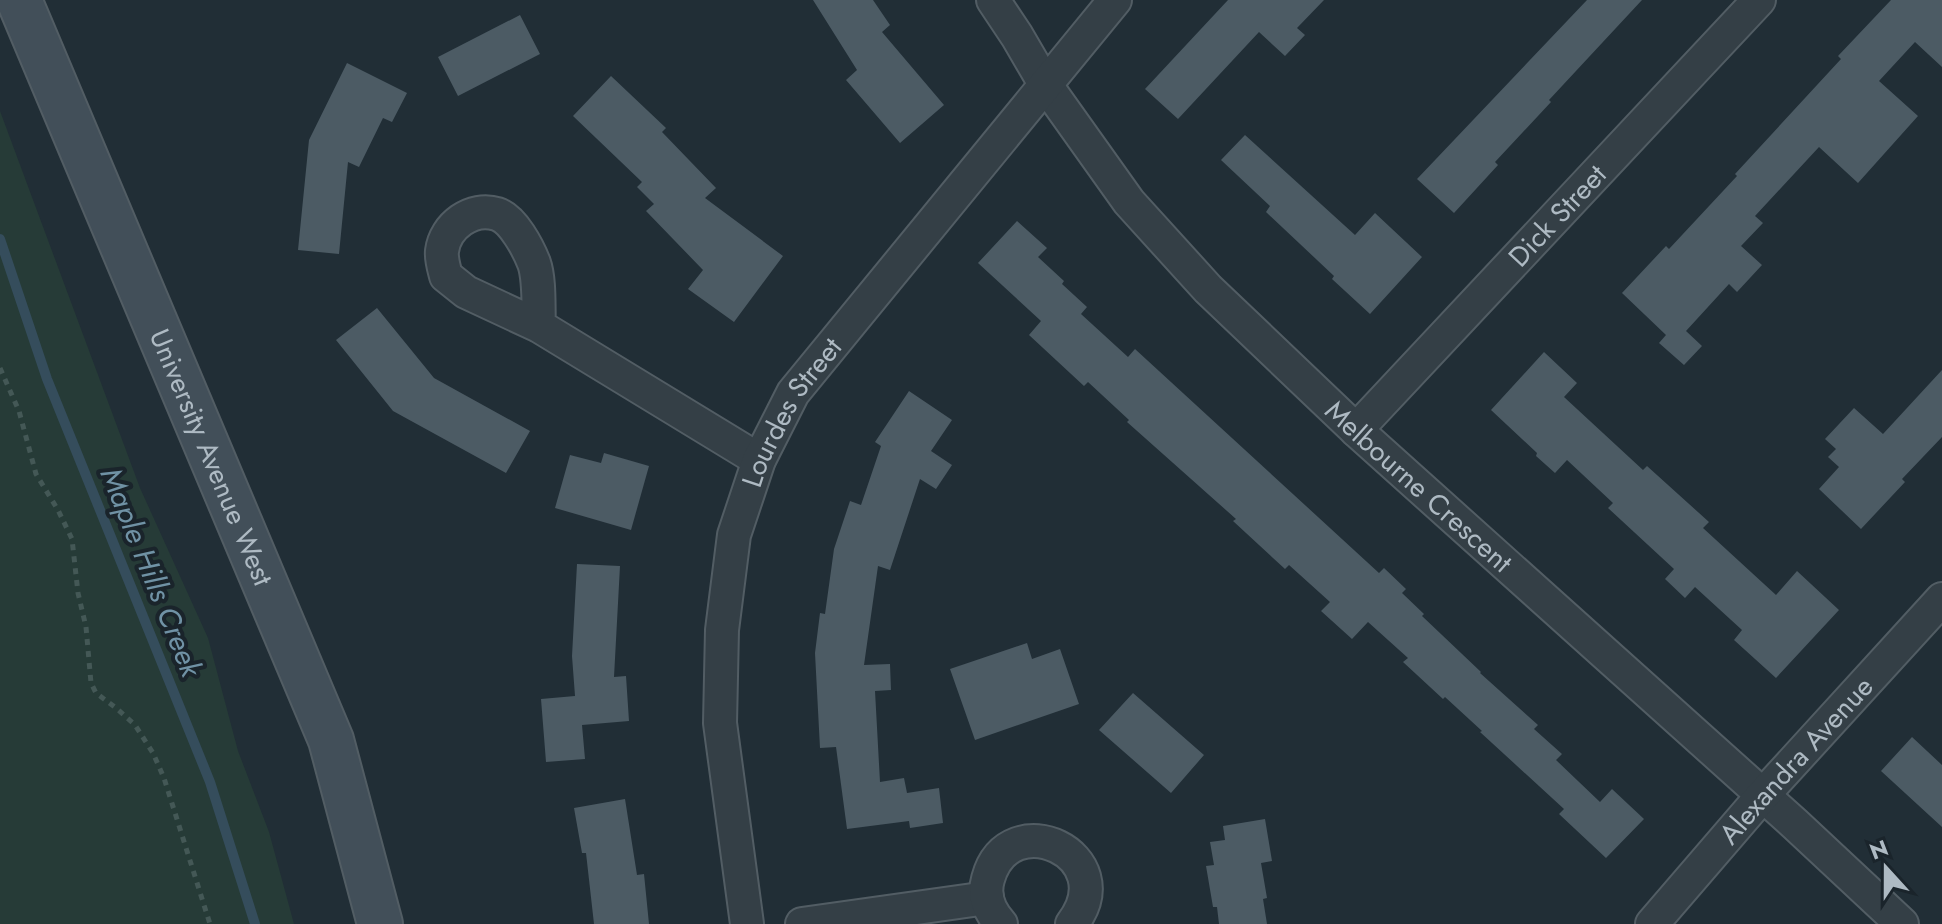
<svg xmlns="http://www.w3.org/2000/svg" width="1942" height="924" font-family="Jost,sans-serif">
	<rect width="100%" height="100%" fill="#212e36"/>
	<path fill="#263b37" d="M0,111L140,488L208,638L238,751L269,832L294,924H0Z"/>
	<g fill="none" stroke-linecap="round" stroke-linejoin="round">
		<path stroke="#354d5c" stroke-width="10" d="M0,239L47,379L210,782L255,924"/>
	</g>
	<path fill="#4c5b64" d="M813,0H873L890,25L882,32L944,105L900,143L846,80L857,70Z
		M1228,0H1324L1297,28L1305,35L1285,56L1259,32L1178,119L1145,89Z
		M1587,0H1642L1549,100L1551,102L1495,162L1498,165L1454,213L1417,179Z
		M1891,0H1942V67L1915,42L1879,81L1918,116L1858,183L1819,147L1755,216L1763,223L1741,246L1762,265L1737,292L1729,284L1686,331L1702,346L1684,365L1659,343L1666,335L1622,293L1666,246L1669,249L1737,176L1735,174L1841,59L1838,56Z
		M520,15L540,54L458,96L438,57Z
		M347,63L407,93L392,122L383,118L359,167L348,162L339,254L298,250L309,140Z
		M611,76L666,128L662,132L716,188L705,198L783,256L734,322L688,289L703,270L646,211L654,204L637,187L642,182L573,116Z
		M1245,135L1355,235L1375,213L1422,257L1370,314L1332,279L1334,276L1266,212L1270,206L1221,160Z
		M1017,221L1047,248L1038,257L1064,281L1062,284L1087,307L1081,314L1128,357L1135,349L1379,573L1384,568L1406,589L1402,593L1424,614L1422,616L1481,672L1480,673L1538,725L1534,729L1562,754L1556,760L1600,802L1612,789L1644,819L1606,858L1559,814L1564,809L1480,732L1482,731L1445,697L1443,699L1403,662L1408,658L1368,622L1352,639L1321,611L1330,602L1289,565L1285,569L1233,521L1236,519L1127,422L1129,420L1088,382L1084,386L1029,335L1041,321L978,263Z
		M377,308L434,378L530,431L506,473L393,411L336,340Z
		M1544,352L1577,383L1564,397L1643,470L1647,466L1709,522L1703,528L1776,595L1797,571L1839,610L1776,678L1734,640L1742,630L1695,587L1685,598L1665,579L1674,569L1608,508L1613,503L1567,460L1555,473L1536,456L1537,453L1491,410Z
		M1942,370V437L1902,479L1905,482L1861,529L1819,489L1839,467L1828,457L1836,449L1825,439L1854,408L1883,434Z
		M909,391L952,420L931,451L952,465L936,489L920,479L890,570L878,566L864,665L890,664L891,690L875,691L880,782L904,778L907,793L939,788L943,823L910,828L909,821L847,829L836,747L820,748L815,653L820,613L825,614L834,549L850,501L861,505L881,446L875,442Z
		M604,453L649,466L631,530L555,508L570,455L601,463Z
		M577,564L620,566L614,677L626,676L629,721L582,725L585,759L546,762L541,699L575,696L572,656Z
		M1027,643L1032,659L1060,649L1079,704L975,740L950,669Z
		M1133,693L1204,755L1171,793L1099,730Z
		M1912,737L1942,765V827L1881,771Z
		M625,799L637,875L644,874L649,924H594L586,853H582L574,808Z
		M1265,819L1272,861L1261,863L1267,898L1263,899L1267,924H1219L1217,907H1213L1206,866L1214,865L1210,842L1225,840L1223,826Z"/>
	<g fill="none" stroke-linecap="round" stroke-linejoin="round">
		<g stroke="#525d64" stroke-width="36">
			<g id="street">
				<path id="s1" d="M993,0L1017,36L1045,84L1129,202L1208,289L1356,430L1795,824L1902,924"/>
				<path d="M539,326C538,308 540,280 534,263C528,248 513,219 497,214C472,206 445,226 442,251C441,259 444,268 446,276L466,292L539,326L759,460"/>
				<path id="s2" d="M1356,430L1759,0"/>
				<path id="s3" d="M747,924L720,723L722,630L734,535L759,460L793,393L1115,0"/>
				<path d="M802,924L987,898"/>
				<path d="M1001,924C989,911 983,896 988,879C1009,802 1125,855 1072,924"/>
				<path id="s4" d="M1652,924L1763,795L1942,599"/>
			</g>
		</g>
		<g stroke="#525d64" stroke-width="48">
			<g id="secondary">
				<path id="s5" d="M19,0L331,740L380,924"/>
			</g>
		</g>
		<path stroke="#445856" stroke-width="5" stroke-dasharray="6 6" stroke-linecap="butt" d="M0,368L19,411L36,474L58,510L72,539L78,593L86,627L91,683L96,693L116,708L135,725L153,753L164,778L210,924"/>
		<use href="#street" stroke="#343f46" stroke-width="32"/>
		<use href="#secondary" stroke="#424f59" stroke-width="44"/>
	</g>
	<g text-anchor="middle" stroke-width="8" stroke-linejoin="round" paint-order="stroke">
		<g font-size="28" fill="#aebac3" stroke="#1a242b">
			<text dy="10" stroke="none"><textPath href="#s2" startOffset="294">Dick Street</textPath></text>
			<text dy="10" stroke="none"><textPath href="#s3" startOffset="528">Lourdes Street</textPath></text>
			<text dy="10" stroke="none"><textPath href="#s5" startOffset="496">University Avenue West</textPath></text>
			<text dy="10" stroke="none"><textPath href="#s1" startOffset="650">Melbourne Crescent</textPath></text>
			<text dy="10" stroke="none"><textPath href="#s4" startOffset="218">Alexandra Avenue</textPath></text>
		</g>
		<g font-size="30" font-style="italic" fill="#7092a5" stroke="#1a242b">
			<text transform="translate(151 572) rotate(68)" y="10">Maple Hills Creek</text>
		</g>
	</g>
	<g transform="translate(1886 868) rotate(339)" stroke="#1a242b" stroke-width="6" paint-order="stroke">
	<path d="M0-6L14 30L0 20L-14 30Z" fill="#aebac3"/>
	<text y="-12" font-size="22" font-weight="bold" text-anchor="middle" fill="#aebac3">N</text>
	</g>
</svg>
